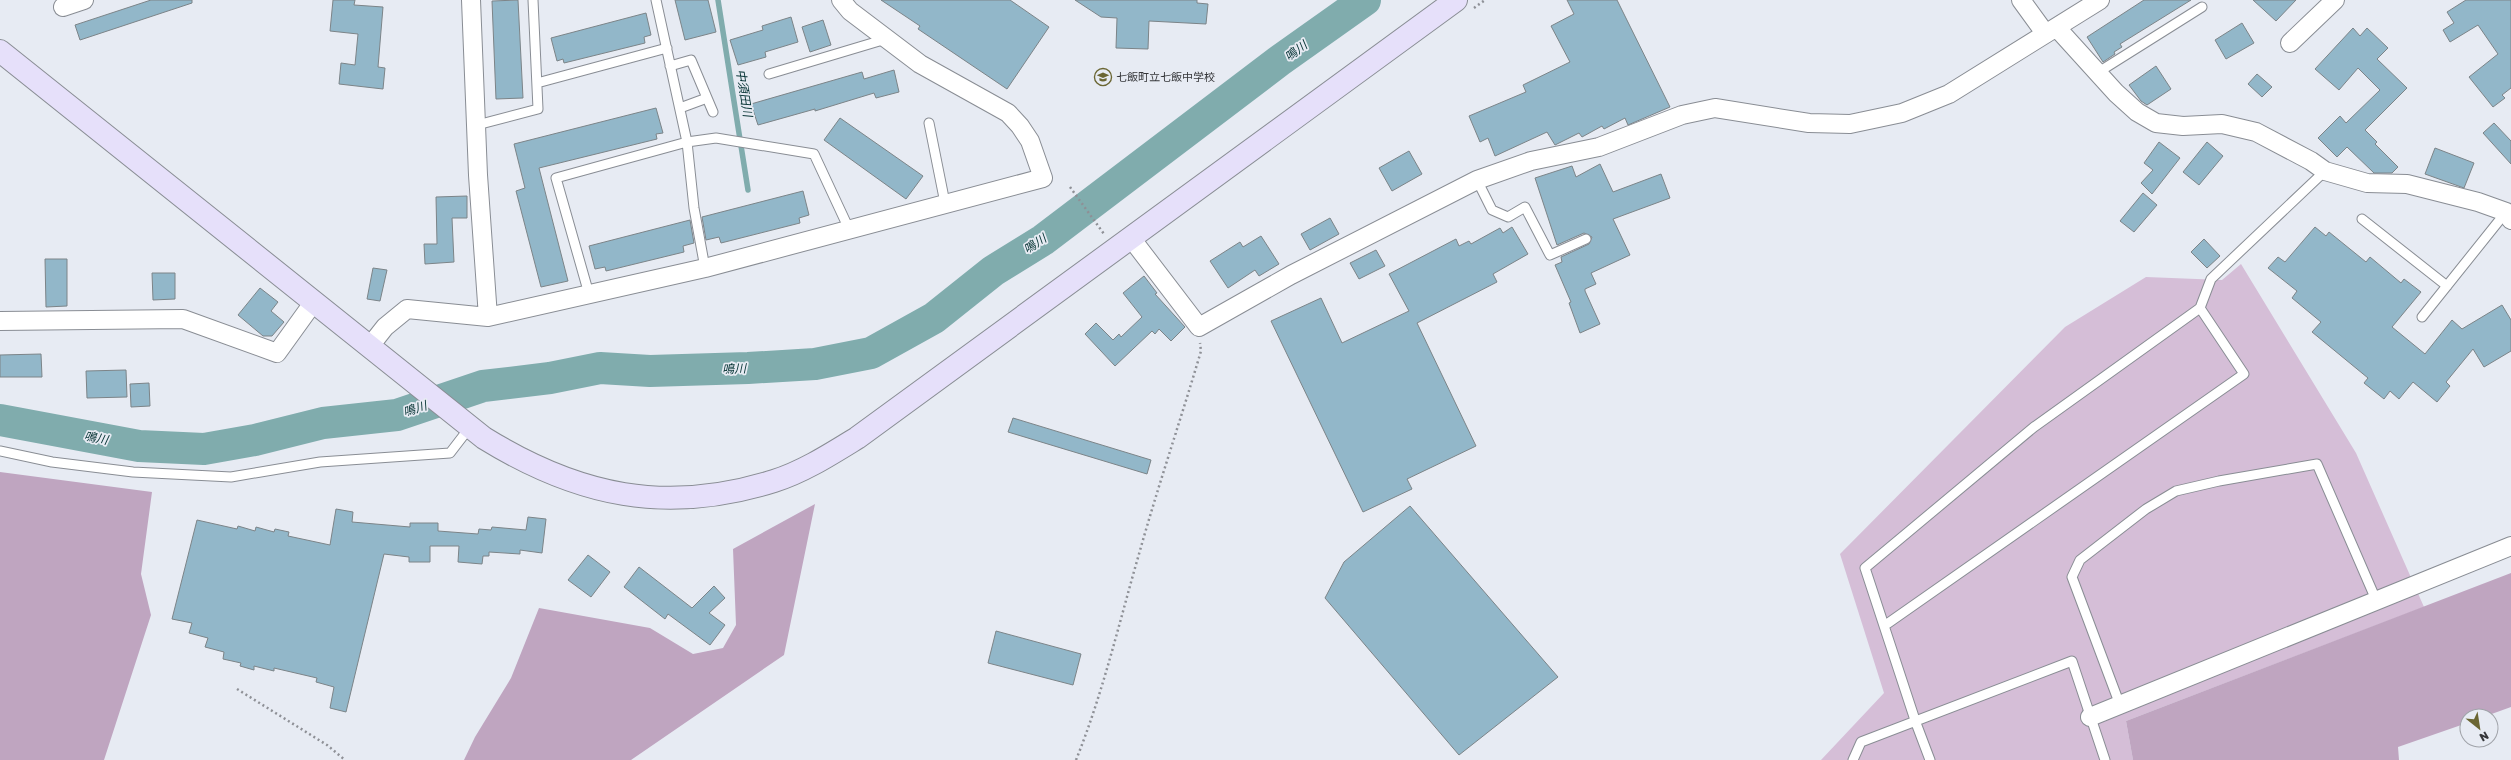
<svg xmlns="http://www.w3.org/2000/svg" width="2511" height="760" font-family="'Golos Text','Noto Sans JP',sans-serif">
	<rect width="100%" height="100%" fill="#e7ebf3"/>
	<path fill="#d5bed7" d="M2241,264L2356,453L2424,607L2126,721L2133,760H1821L1884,693L1840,554L2065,327L2146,277L2222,280Z"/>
	<path fill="#bfa5c0" d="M0,472L152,492L141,574L151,615L104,760H0Z
		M815,504L784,655L631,760H464L475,737L511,678L539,608L650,628L693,654L723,648L736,625L733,549Z
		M2511,573V707L2486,716H2467V723L2398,747L2399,760H2133L2126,721Z"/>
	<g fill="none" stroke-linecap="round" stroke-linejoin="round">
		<path stroke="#80acad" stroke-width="5.5" d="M718,0L748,190"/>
		<path stroke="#80acad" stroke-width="32" d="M0,420L139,446L204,449L255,440L323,423L397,415L483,386L550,378L600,368L650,371L748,368L815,364L871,353L934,318L993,271L1043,240L1279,61L1365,0"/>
	</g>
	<path fill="#92b7c9" stroke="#7c8488" d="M151,0H192V3L80,40L75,25Z
		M333,0H355L354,5L383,7L378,67L385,68L383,89L339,84L341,63L355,65L358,34L330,31Z
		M518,0L523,98L496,99L492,1Z
		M675,0H708L716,32L685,40Z
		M881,0H1010L1049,27L1007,89L918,29L920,26Z
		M1075,0H1197V3L1208,4L1206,24L1149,21L1148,49L1116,48L1117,18L1101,17Z
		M1567,0H1617L1670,107L1628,125L1625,118L1604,129L1602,126L1582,137L1579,133L1555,145L1547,132L1495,156L1488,138L1480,142L1469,116L1526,92L1523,85L1570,62L1551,26L1574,14Z
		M2144,0H2191L2120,44L2122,47L2114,52L2115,54L2103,62L2087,37Z
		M2253,0H2296L2276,21Z
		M2466,0H2511V88L2502,95L2505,98L2493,107L2469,77L2498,54L2478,25L2450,42L2443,30L2454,23L2447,12Z
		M646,13L651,35L644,37L645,43L564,63L563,59L557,61L551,38Z
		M791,17L798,42L765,52L766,57L738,65L730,40L763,30L762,26Z
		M823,20L831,45L810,52L802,27Z
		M2242,23L2254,43L2226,59L2215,40Z
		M2353,28L2360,36L2367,28L2388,48L2377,59L2407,88L2365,130L2377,142L2375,144L2398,167L2392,173H2374L2347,147L2337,157L2318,138L2340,116L2346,123L2380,90L2358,68L2339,90L2315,69Z
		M2156,66L2171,89L2147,105L2141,101L2129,85Z
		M894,70L899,92L876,98L874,93L815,111V109L758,125L751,104L862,72L864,79Z
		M2257,74L2272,87L2262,97L2248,84Z
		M656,108L663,133L656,134L657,139L539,168L568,281L541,287L516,191L525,188L514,144Z
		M840,118L923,176L906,199L824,140Z
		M2494,123L2511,141V164L2483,133Z
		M2159,142L2180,158L2152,194L2141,183L2153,170L2144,163Z
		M2207,142L2223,156L2199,185L2183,172Z
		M2435,148L2474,163L2464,188L2425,174Z
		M1409,151L1422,174L1392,191L1379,168Z
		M1600,164L1613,192L1661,174L1670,198L1613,219L1630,255L1591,273L1596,284L1585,289V291L1600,324L1580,333L1569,303L1571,302L1555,265L1562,262L1561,257L1589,244L1592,237L1584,233L1557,245L1535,178L1572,166L1576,177Z
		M803,191L809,215L799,218L800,223L721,243L719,237L706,240L702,217Z
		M2143,193L2157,205L2134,232L2120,221Z
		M467,196V218H452L454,262L425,264L424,244H437L436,197Z
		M1330,218L1339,234L1310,250L1301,234Z
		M690,220L694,243L683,246L684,252L606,271L605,267L595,269L589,246Z
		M1512,227L1528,254L1493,274L1497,282L1417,323L1476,446L1407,479L1412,489L1363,512L1271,321L1321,298L1342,343L1409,311L1389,274L1456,239L1459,246L1469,241L1471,244L1500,228L1503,233Z
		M2315,227L2326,236L2329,232L2366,262L2370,257L2401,283L2404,279L2421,292L2392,327L2425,354L2452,320L2462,329L2502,305L2511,320V351L2484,367L2473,349L2446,382L2450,386L2437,402L2413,382L2399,399L2390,391L2384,399L2364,383L2368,378L2312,332L2321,322L2292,298L2297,291L2268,268L2278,257L2285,262Z
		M1261,236L1279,264L1259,276L1255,270L1228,288L1210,261L1240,242L1243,247Z
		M2204,239L2220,256L2207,268L2191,252Z
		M1376,250L1385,266L1359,279L1350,263Z
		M45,259H67V306L46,307Z
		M373,268L387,270L380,301L367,299Z
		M152,273H175V299L153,300Z
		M1144,276L1157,293L1155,294L1185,327L1171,341L1159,329L1155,334L1152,331L1115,366L1085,334L1096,323L1113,340L1119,334L1121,337L1142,317L1123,293Z
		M260,288L278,302L271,311L284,322L272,336H263L238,315Z
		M41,354L42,377H0V355Z
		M126,370L127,397L87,398L86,371Z
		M149,383L150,406L131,407L130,384Z
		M1013,418L1151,460L1147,474L1008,432Z
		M1410,506L1558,677L1459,755L1325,598L1344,562Z
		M336,509L353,512L352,522L410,527V523H438V531L478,534L479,529L491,530L492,527L526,530L528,517L546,519L542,553L520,550V554L489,552V556H483L482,564L458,562L459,546H430V562H409V557L384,554L346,712L330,708L334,687L316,682L317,678L274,668V671L254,666V670L240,666L241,663L223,659L224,652L205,647L208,638L189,633L192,623L172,619L197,520L237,529L238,526L255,531L256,527L274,532L275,529L289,532L288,536L330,545Z
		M588,555L610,572L591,597L568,580Z
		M639,567L692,608L714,586L725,598L709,613L725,625L710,645L668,614L665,619L624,587Z
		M996,631L1081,654L1073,685L988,663Z"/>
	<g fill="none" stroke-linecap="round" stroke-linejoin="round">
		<g stroke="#898d94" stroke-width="11">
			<path id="lane" d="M656,0L687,142L694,208L705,268
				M670,66L691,60L713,112
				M2097,73L2202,7
				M769,74L886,39
				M537,83L667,48
				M680,108L707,98
				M929,123L945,203
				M477,125L538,109L533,0
				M1477,180L1492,210L1508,217L1525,207L1550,255L1586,239
				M2362,219L2447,286
				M589,294L556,178L687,142L716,138L814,154L849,229
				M2422,317L2506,212
				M0,451L52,462L133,472L231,477L320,462L450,453L470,427
				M1884,626L2244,374L2200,308
				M2120,705L2072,577L2080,560L2146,509L2176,491L2219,481L2317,464L2377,602
				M1853,760L1861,742L2072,661L2105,760
				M1930,760L1916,723L1865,568L2034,427L2200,308L2211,279L2325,171"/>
		</g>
		<g stroke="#898d94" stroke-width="20">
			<path id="street" d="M471,0L478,175L488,317
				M2021,0L2045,33
				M63,7L84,0
				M2057,28L2116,93L2137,112L2156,123L2183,126L2222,124L2256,132L2311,161L2325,171L2367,183L2407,184L2478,202L2506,212L2511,220
				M2290,43L2335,0
				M1131,238L1199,327L1291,275L1477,180L1531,161L1599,147L1682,115L1715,108L1809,123L1850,124L1902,113L1949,94L2100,0
				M0,321L183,319L277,353L313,303
				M370,346L385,327L407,309L488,317L705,268L1043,178L1030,141L1020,126L1008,113L920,64L850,11L841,0
				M2090,717L2511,546"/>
		</g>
		<g stroke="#898d94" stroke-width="24">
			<path id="secondary" d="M0,51L484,438C578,496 666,515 774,481C803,472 831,454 857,438L1456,0"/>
		</g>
		<path stroke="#8e9096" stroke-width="2.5" stroke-dasharray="2 3" stroke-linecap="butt" d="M1474,8L1485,0
			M1070,187L1104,234
			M237,689L327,745L345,760
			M1076,760C1103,693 1119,623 1139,554C1158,486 1181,419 1201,351L1200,343"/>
		<use href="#lane" stroke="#fff" stroke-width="9"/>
		<use href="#street" stroke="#fff" stroke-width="18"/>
		<use href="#secondary" stroke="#e6e0fa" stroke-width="22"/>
	</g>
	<defs>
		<g id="school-ring" transform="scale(0.9)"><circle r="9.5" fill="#e7ebf3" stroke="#6b6633" stroke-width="1.5"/><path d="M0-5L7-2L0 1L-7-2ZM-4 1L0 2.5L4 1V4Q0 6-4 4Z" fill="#6b6633"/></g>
	</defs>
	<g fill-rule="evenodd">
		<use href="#school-ring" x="1103" y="77"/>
	</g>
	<g text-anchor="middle" stroke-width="3.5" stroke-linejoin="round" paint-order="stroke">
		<g font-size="11" fill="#36373a" stroke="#e7ebf3" text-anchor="start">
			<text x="1116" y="81">七飯町立七飯中学校</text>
		</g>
		<g font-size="12" font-style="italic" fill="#033132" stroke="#e7ebf3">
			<text transform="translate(1296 51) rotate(-37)" y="4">鳴川</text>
			<text transform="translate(744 93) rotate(81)" y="4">中須田川</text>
			<text transform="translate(1035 244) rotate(-33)" y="4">鳴川</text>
			<text transform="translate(734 369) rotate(-2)" y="4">鳴川</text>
			<text transform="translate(415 409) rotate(-18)" y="4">鳴川</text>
			<text transform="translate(96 438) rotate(11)" y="4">鳴川</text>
		</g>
	</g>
	<g transform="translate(2479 728) rotate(150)"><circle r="19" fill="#e7ebf3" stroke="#a0a3a9"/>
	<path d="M0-3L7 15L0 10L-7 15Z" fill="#6b6633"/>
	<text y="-6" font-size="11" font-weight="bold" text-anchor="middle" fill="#36373a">N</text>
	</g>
</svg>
